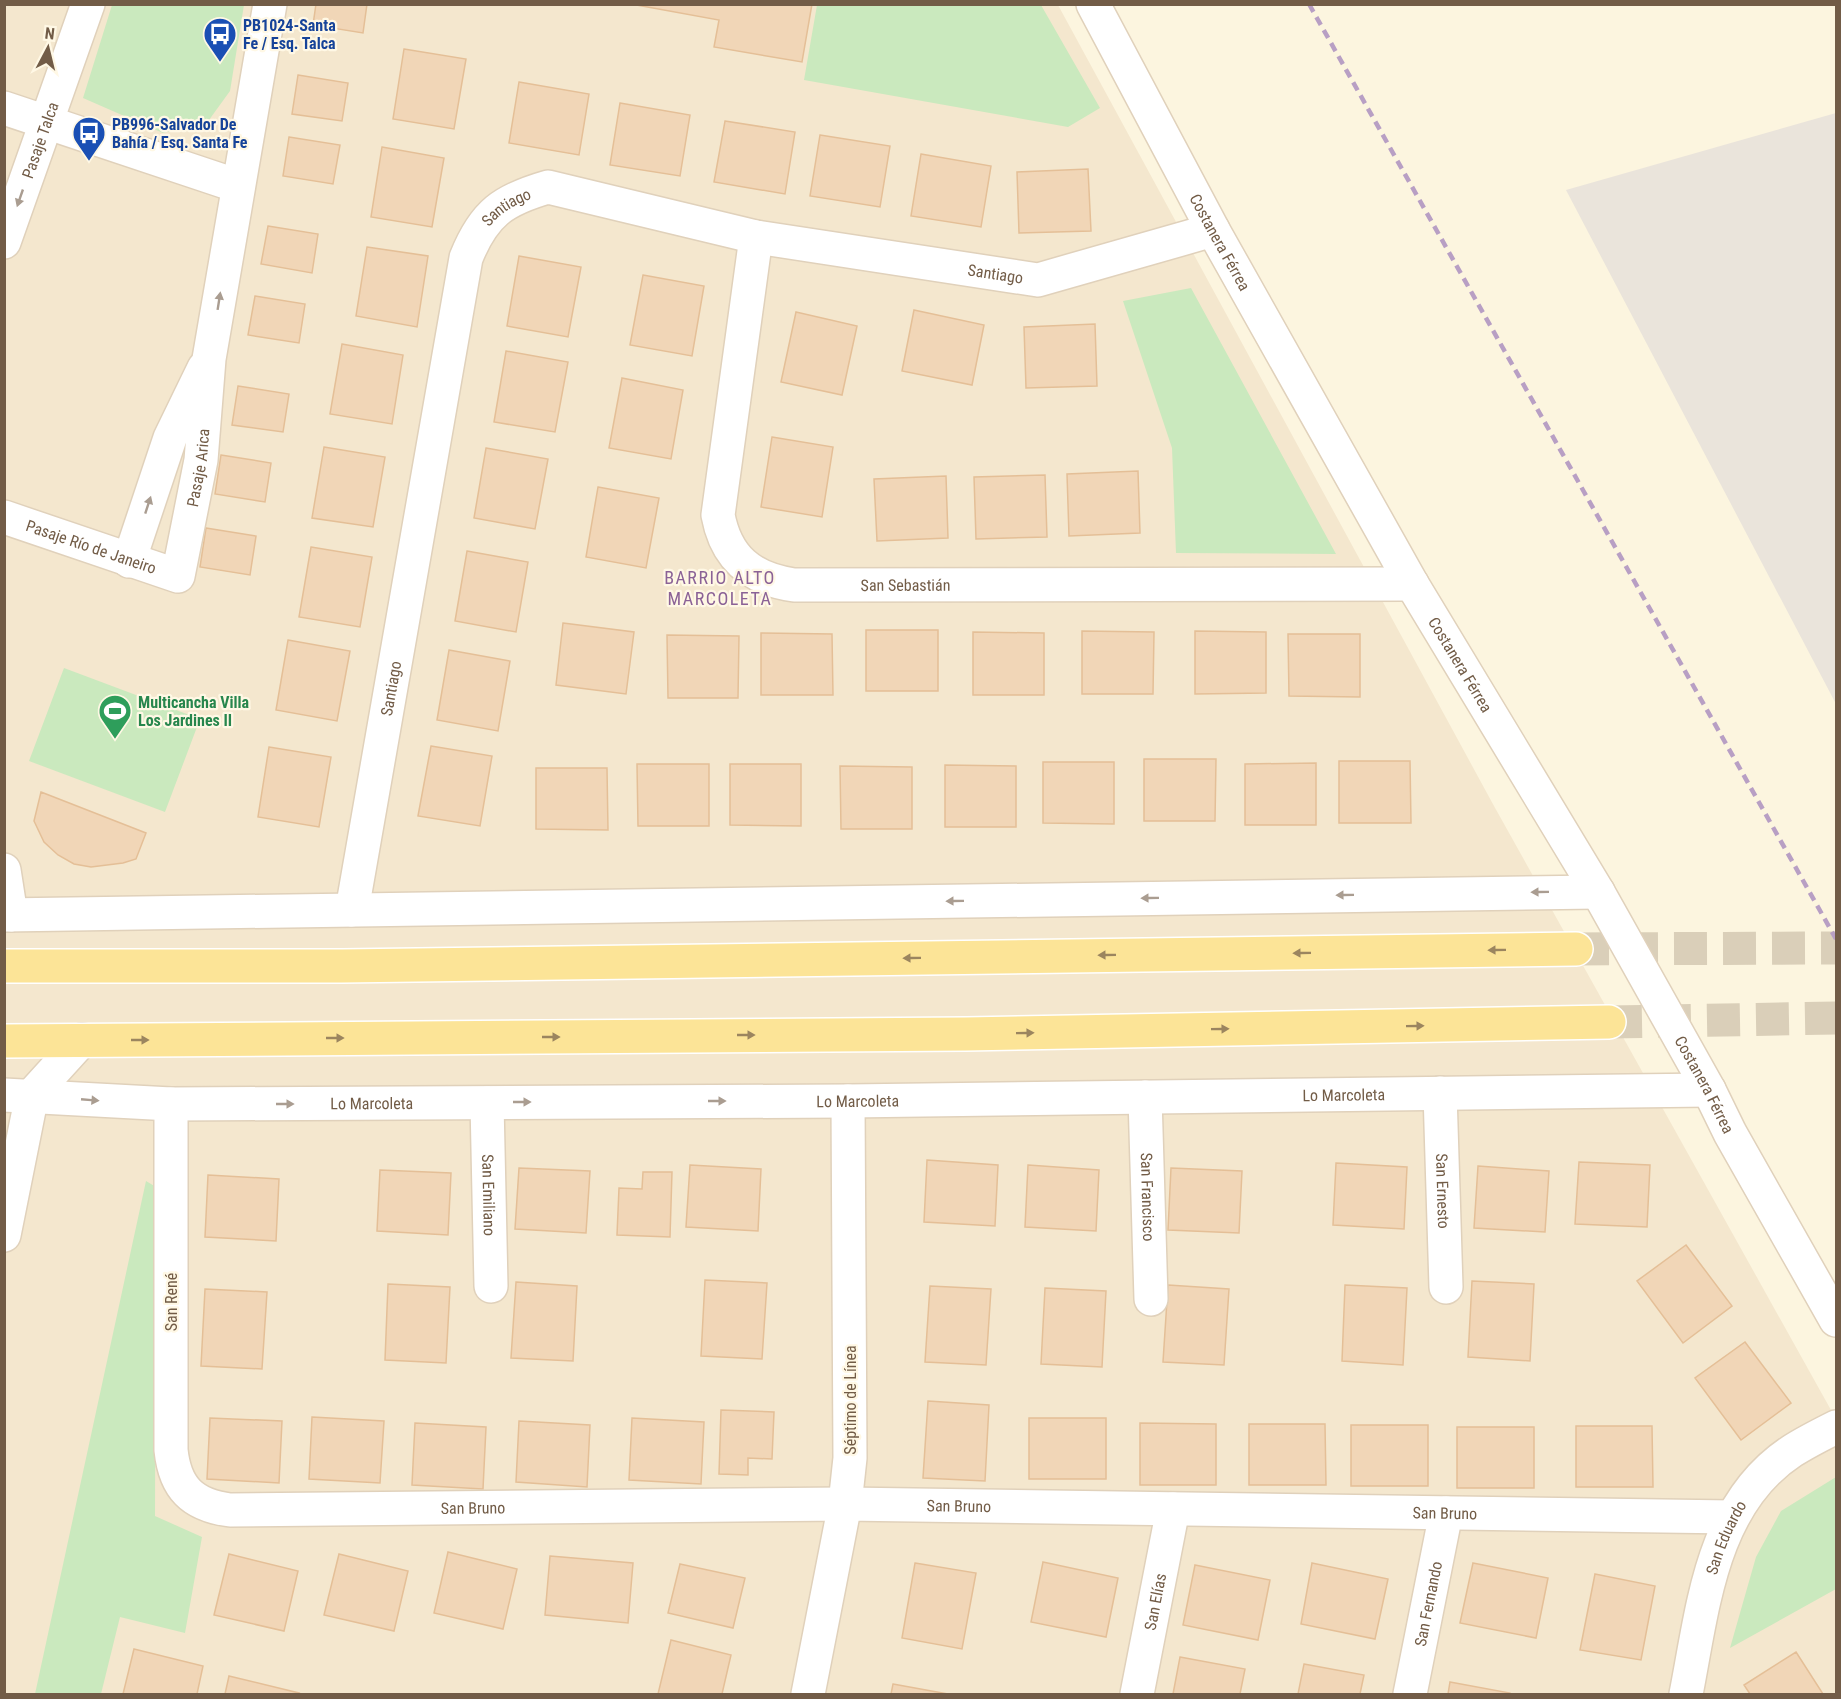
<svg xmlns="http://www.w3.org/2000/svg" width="1841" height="1699" font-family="'Roboto Condensed',sans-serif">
	<rect width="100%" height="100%" fill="#fcf5df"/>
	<path fill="#f4e7ce" d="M5,5H1058L1494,806L1836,1419V1694H5Z"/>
	<path fill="#eae4db" d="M1836,113V704L1566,190Z"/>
	<path fill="#cae9be" d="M112,5H244L230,91L209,120L163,133L83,98Z
		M817,5H1041L1100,108L1068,127L804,80Z
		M1191,288L1336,554L1176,553L1172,448L1123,301Z
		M64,668L200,719L165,812L29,761Z
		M146,1181L156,1187L155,1516L202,1537L185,1633L120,1617L101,1694H35Z
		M1836,1477V1589L1730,1648L1756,1557L1781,1511Z"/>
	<path fill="#f1d6b7" stroke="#e4bf97" stroke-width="1.5" d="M316,4H367L363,33L313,25Z
		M631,4H812L802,62L714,47L719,20Z
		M404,49L466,59L454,129L393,119Z
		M298,75L348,83L342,121L292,114Z
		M519,82L589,94L579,155L509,143Z
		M620,103L690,115L680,176L610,165Z
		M725,121L795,132L785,194L714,182Z
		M820,135L890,146L880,207L810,196Z
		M289,137L340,145L333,184L283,176Z
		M382,147L444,158L432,227L371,217Z
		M921,154L991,166L981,227L911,216Z
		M1088,169L1091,231L1019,233L1017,172Z
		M268,226L318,234L312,273L261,264Z
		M367,247L428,256L417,327L356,316Z
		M519,256L581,267L568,337L507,326Z
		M643,275L704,286L692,356L630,345Z
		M255,296L305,304L299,343L248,335Z
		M914,310L984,325L972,385L902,371Z
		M796,312L857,326L842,395L781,382Z
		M1095,324L1097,386L1026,388L1024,327Z
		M342,344L403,355L392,424L330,414Z
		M506,351L568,362L555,432L494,422Z
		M622,378L683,390L671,459L609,448Z
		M238,386L289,394L283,432L232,425Z
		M772,437L833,447L822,517L761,507Z
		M324,447L385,457L373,527L312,518Z
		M486,448L548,459L535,529L474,518Z
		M221,455L271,463L265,502L215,494Z
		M1138,471L1140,533L1069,536L1067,474Z
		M1045,475L1047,537L976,539L974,477Z
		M946,476L948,538L877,541L874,479Z
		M598,487L659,498L646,568L586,557Z
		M206,528L256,536L250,575L200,567Z
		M311,547L372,557L360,627L299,617Z
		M467,551L528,562L516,632L455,621Z
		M563,623L634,632L626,694L556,685Z
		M866,630H938V691H866Z
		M1082,631L1154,632L1153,694H1082Z
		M1195,631L1266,632V693L1195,694Z
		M973,632L1044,633V695H973Z
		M761,633L832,634L833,695H761Z
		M1288,634H1360V697L1289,696Z
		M667,635L739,636L738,698H668Z
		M288,640L350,651L337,721L276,710Z
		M449,650L510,661L498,731L437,720Z
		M431,746L492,756L480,826L418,816Z
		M269,747L331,757L319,827L258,817Z
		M1144,759H1216L1215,821H1144Z
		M1339,761H1410L1411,823H1339Z
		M1043,762H1114V824L1043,823Z
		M1316,763V825H1245V764Z
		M637,764H709V826H638Z
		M730,764H801V826L730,825Z
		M945,765L1016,766V827H945Z
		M840,766L912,767V829H841Z
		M536,768H607L608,830L536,829Z
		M41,792L146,833L136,859L123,863L91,867L74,864L58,855L44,842L34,821Z
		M927,1160L998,1165L995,1226L924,1222Z
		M1579,1162L1650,1165L1647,1227L1575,1224Z
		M1336,1163L1407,1167L1404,1229L1333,1225Z
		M690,1165L761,1169L758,1231L686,1227Z
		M1028,1165L1099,1170L1096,1231L1025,1227Z
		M1478,1166L1549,1171L1545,1232L1474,1228Z
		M519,1168L590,1171L586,1233L515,1229Z
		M1171,1168L1242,1171L1239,1233L1168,1230Z
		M380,1170L451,1173L448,1235L377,1231Z
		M643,1172H672L670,1237L617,1235L619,1188L642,1189Z
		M208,1175L279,1179L276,1241L205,1237Z
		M1686,1245L1732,1306L1683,1343L1637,1281Z
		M705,1280L767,1283L762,1359L701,1356Z
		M1472,1281L1534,1284L1530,1361L1468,1357Z
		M516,1282L577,1286L573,1361L511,1358Z
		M388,1284L450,1287L446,1363L385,1360Z
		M1168,1285L1229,1289L1224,1365L1163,1362Z
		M1345,1285L1407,1288L1403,1365L1342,1361Z
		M930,1286L991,1289L986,1365L925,1362Z
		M1045,1288L1106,1291L1102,1367L1041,1364Z
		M205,1289L267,1292L262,1369L201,1366Z
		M1745,1342L1791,1403L1741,1440L1695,1378Z
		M928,1401L989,1405L985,1481L923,1478Z
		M721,1410L774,1412L772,1459L748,1458V1475L719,1474Z
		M312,1417L384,1421L380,1483L309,1479Z
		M210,1418L282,1421L279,1483L207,1479Z
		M632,1418L704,1422L701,1484L629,1480Z
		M1029,1418H1106V1479H1029Z
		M519,1421L590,1425L587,1487L516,1482Z
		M415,1423L486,1427L483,1489L412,1485Z
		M1140,1423L1216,1424V1485H1140Z
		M1249,1424H1325L1326,1485H1249Z
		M1351,1425H1428V1486H1351Z
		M1576,1426H1652L1653,1487H1576Z
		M1457,1427H1534V1488H1457Z
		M448,1552L517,1569L503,1629L434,1613Z
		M229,1554L298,1571L284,1631L214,1615Z
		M339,1554L408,1571L394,1631L324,1615Z
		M550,1556L633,1563L628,1623L545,1615Z
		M1043,1562L1118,1578L1106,1637L1031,1622Z
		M915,1563L976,1573L962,1649L902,1638Z
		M1312,1563L1388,1579L1375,1639L1301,1624Z
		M1473,1563L1548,1578L1536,1638L1460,1623Z
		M680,1564L745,1578L733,1628L668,1613Z
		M1195,1565L1270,1580L1258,1640L1183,1625Z
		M1595,1574L1655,1586L1641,1660L1580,1650Z
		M671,1640L731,1655L722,1694H658Z
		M134,1649L203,1666L197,1694H123Z
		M1796,1652L1823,1694H1750L1744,1685Z
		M1180,1657L1245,1669L1240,1694H1173Z
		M1304,1664L1364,1675L1360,1694H1298Z
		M229,1676L299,1693L298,1694H225Z
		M1450,1682L1510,1693V1694H1448Z
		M893,1684L948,1694H891Z"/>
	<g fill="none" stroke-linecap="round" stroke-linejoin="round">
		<path stroke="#dacfb9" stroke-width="33" stroke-dasharray="33 16" stroke-linecap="butt" d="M1576,949L1836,948
			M1609,1022L1836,1018"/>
		<g stroke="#e0d1bb" stroke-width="36">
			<g id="minor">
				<path id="s1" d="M1093,4L1213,230L1412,584L1598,892L1709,1090L1730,1133L1836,1320"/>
				<path d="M4,108L238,186"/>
				<path id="s2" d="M756,237L718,515C726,558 751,579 794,585L1412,584"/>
				<path id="s3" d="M4,242L88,4"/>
				<path id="s4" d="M4,517L178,576L201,460L209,359L270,4"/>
				<path d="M129,561L170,438L204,368"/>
				<path d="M4,870L11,915"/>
				<path id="s5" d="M352,910L466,258C484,213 503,200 548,187L756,237L1038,280L1213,230"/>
				<path d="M4,915L1598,892"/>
				<path id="s6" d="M1440,1093L1446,1287"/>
				<path id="s7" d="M4,1095L171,1104L848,1101L1709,1090"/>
				<path id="s8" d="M1145,1097L1151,1299"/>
				<path id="s9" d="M487,1103L491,1286"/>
				<path id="s10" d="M171,1104V1450C175,1488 192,1505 230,1510L845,1504L1732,1517"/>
				<path d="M4,1235L32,1095L82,1040"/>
				<path d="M808,1694L845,1504L850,1458L848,1101"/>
				<path id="s11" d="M1137,1694L1173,1509"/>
				<path id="s12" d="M1410,1694L1446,1513"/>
				<path id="s13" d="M1686,1694C1703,1608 1711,1504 1792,1451C1806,1442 1822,1434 1836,1427"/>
			</g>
		</g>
		<g stroke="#fff" stroke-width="36">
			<path id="major" d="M4,966H342L1576,949
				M4,1041L966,1034L1609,1022"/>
		</g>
		<use href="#minor" stroke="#fff" stroke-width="33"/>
		<use href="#major" stroke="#fce497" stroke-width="33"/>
		<path stroke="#b89fc4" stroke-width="4.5" stroke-dasharray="9 6" stroke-linecap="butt" d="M1309,4L1836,939"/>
	</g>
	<defs><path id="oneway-solid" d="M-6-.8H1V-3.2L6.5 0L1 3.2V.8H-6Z" transform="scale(1.5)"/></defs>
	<g fill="#aa9d91">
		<use href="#oneway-solid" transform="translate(20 198) rotate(109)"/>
		<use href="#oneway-solid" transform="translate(219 301) rotate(-81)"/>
		<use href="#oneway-solid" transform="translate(148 505) rotate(-72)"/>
		<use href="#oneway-solid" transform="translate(1540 892) rotate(179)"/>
		<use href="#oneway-solid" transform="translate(1345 895) rotate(179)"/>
		<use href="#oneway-solid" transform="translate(1150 898) rotate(179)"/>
		<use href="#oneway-solid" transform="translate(955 901) rotate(179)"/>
		<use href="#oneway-solid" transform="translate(90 1100) rotate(5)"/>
		<use href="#oneway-solid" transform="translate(717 1101)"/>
		<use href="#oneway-solid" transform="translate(522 1102)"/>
		<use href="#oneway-solid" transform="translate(285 1104)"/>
	</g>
	<g fill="#9b855f">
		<use href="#oneway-solid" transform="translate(1497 950) rotate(179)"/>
		<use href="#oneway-solid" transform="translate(1302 953) rotate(179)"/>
		<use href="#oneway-solid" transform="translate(1107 955) rotate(179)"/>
		<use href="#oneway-solid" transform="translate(912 958) rotate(179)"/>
		<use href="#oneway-solid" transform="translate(1415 1026) rotate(-1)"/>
		<use href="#oneway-solid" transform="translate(1220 1029) rotate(-1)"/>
		<use href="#oneway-solid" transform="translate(1025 1033) rotate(-1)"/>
		<use href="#oneway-solid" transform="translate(746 1035)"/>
		<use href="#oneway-solid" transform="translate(551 1037)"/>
		<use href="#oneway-solid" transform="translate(335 1038)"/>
		<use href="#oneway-solid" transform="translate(140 1040)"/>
	</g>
	<defs>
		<g id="bus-pin" transform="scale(1.725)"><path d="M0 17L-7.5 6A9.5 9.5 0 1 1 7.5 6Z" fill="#1a4fb4" stroke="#fff8e5"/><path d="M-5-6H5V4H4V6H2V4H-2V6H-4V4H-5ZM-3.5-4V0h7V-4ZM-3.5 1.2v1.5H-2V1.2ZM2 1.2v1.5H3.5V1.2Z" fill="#fff"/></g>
		<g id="stadium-pin" transform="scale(1.725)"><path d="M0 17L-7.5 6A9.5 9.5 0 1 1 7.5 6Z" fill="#2e9e5b" stroke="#fff8e5"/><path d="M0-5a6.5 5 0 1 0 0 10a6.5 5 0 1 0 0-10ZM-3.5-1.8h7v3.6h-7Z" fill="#fff"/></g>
	</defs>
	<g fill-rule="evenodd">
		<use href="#bus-pin" x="220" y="34"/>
		<use href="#bus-pin" x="89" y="133"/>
		<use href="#stadium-pin" x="115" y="711"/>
	</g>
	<g text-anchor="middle" stroke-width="4.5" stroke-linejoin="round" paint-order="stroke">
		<g font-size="16" font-weight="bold" fill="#164399" stroke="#fff8e5" text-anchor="start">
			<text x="243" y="31">PB1024-Santa<tspan x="243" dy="18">Fe / Esq. Talca</tspan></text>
			<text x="112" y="130">PB996-Salvador De<tspan x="112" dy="18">Bahía / Esq. Santa Fe</tspan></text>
		</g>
		<g font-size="16" fill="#725c47" stroke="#fff8e5">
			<text dy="6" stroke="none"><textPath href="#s3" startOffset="108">Pasaje Talca</textPath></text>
			<text dy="6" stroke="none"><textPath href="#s5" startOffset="729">Santiago</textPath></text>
			<text dy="6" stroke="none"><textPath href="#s1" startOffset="270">Costanera Férrea</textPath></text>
			<text dy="6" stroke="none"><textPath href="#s5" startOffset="1232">Santiago</textPath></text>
			<text dy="6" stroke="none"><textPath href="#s4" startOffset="294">Pasaje Arica</textPath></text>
			<text dy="6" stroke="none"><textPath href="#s4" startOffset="92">Pasaje Río de Janeiro</textPath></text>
			<text dy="6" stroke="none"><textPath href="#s2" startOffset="504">San Sebastián</textPath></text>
			<text dy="6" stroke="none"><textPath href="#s1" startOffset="756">Costanera Férrea</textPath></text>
			<text dy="6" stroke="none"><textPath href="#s5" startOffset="225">Santiago</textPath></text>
			<text dy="6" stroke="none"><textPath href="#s1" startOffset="1242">Costanera Férrea</textPath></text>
			<text dy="6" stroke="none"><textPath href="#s7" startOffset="1340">Lo Marcoleta</textPath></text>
			<text dy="6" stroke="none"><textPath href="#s7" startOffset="854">Lo Marcoleta</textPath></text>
			<text dy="6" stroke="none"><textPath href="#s7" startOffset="368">Lo Marcoleta</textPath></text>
			<text dy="6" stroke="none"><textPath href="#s6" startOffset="98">San Ernesto</textPath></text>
			<text dy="6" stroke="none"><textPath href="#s9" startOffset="92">San Emiliano</textPath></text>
			<text dy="6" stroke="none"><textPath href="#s8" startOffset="100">San Francisco</textPath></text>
			<text transform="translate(171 1302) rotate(-90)" y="6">San René</text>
			<text transform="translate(850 1400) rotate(-90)" y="6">Séptimo de Línea</text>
			<text dy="6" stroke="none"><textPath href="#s10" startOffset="1168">San Bruno</textPath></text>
			<text dy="6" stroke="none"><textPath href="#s10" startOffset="682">San Bruno</textPath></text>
			<text dy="6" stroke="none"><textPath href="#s10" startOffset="1654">San Bruno</textPath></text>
			<text dy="6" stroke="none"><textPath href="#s13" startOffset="162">San Eduardo</textPath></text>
			<text dy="6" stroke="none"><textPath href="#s11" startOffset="94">San Elías</textPath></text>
			<text dy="6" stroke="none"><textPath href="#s12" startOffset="92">San Fernando</textPath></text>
		</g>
		<g font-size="16" font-weight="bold" fill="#27864d" stroke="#fff8e5" text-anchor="start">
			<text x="138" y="708">Multicancha Villa<tspan x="138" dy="18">Los Jardines II</tspan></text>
		</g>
		<g font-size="18" letter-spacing="1.5" fill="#8b6296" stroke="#fff8e5">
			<text x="720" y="584">BARRIO ALTO<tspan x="720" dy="21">MARCOLETA</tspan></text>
		</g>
	</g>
	<rect width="1841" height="1699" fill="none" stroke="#725c47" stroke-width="12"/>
	<g transform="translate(48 48) rotate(7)" stroke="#fff8e5" stroke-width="4.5" paint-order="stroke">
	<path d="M0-4.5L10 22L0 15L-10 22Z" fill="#725c47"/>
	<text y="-9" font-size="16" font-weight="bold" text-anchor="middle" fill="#725c47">N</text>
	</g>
</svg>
